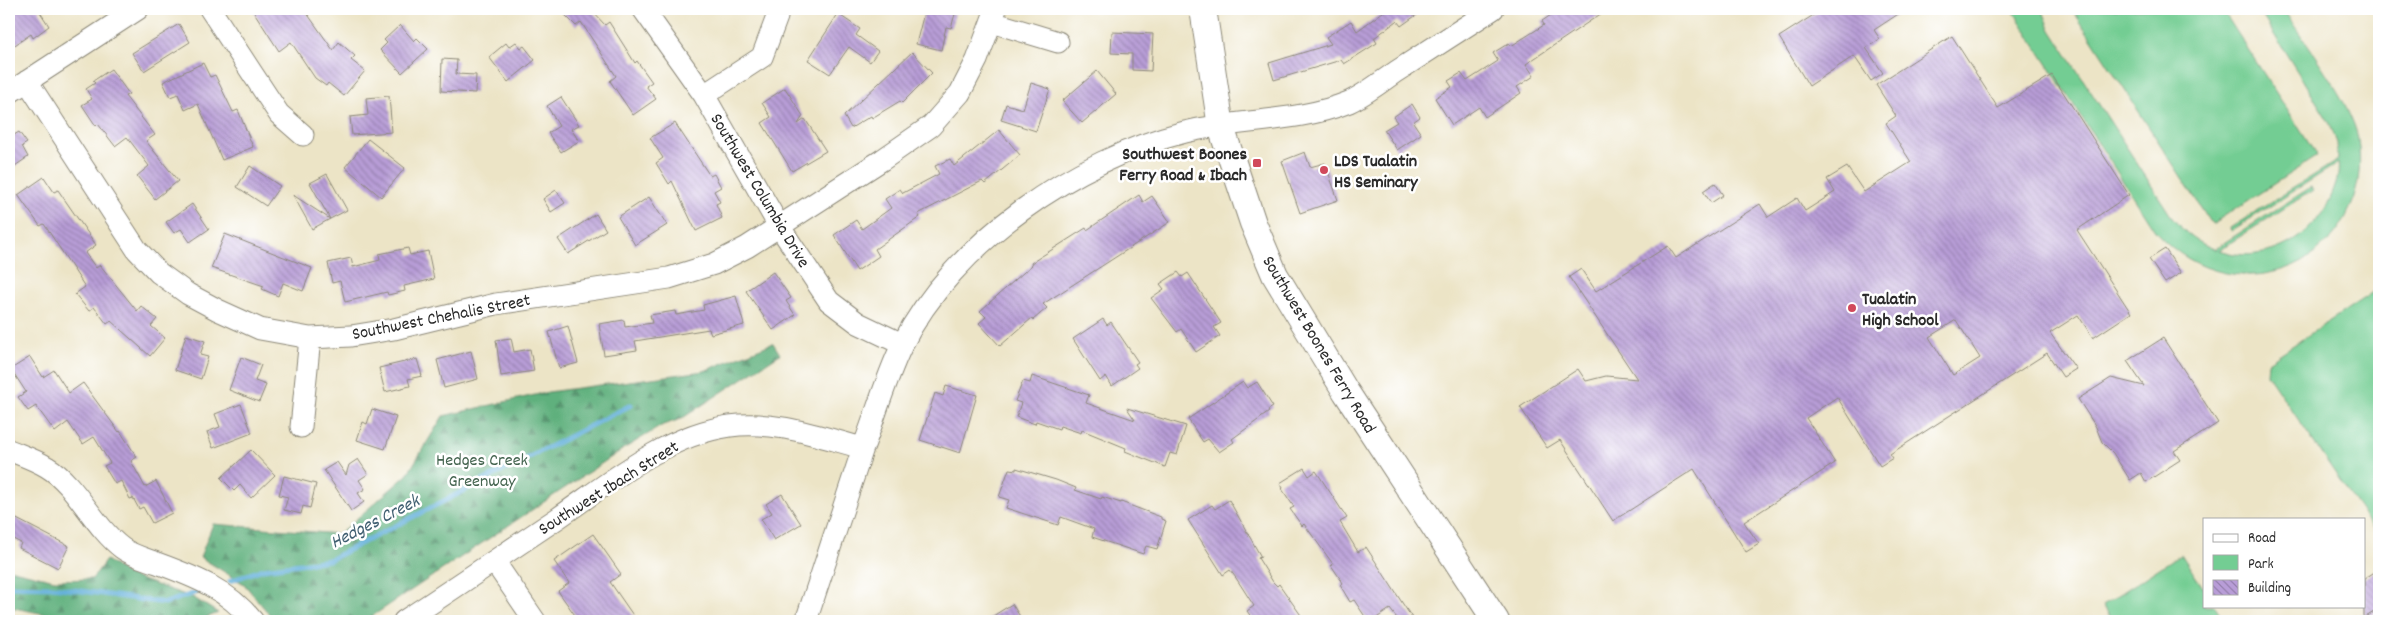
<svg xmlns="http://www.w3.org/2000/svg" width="2388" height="630" font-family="Dekko,sans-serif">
	<defs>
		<pattern id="forest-firs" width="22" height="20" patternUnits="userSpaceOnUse" patternTransform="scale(1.25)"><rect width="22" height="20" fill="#5eb07d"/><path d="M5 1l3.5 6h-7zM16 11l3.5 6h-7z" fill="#4e8f67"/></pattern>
		<pattern id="building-back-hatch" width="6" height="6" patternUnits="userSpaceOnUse" patternTransform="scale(1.25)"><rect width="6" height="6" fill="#b89dd7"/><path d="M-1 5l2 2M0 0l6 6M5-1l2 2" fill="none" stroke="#9680af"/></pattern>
	</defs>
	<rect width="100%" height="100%" fill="#fff"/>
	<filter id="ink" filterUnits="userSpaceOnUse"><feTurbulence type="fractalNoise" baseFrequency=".02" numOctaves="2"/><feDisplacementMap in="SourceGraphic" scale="10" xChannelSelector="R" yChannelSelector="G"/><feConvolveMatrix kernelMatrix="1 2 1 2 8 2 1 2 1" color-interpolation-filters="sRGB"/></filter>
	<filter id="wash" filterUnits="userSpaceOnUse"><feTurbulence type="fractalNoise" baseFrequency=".0096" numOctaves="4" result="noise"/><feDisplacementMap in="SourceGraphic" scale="20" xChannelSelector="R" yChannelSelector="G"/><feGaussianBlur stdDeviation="1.12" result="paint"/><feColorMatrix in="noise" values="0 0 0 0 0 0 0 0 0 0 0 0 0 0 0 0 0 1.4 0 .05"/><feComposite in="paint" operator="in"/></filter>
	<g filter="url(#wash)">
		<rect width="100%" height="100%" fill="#ece4c6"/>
		<path fill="#73cd93" stroke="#4f7c5f" d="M2012,9H2042L2051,30L2173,219C2185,233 2199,244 2217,250L2216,248L2311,187L2313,190L2219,250C2263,266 2311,240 2330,199C2335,188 2340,175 2338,163L2231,231L2230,228L2338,160L2337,143L2329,122L2258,9H2283C2303,40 2353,105 2358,139C2376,261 2237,323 2155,231Z
			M2072,9H2222L2317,156L2212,224Z
			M2379,288V537L2267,374L2268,362Z
			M2181,554L2204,589V606H2215L2225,621H2113L2103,605Z"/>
		<path fill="url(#forest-firs)" stroke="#446e54" d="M773,343L780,354L681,419L663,425L625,448L365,621H275L244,584L200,557L213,524L339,534L407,475L443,416L548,392L704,371Z
			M106,560L128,575L194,598L218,613L198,621H81L9,607V569L55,580L92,579Z"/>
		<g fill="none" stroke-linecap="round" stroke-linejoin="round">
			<path stroke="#5faed9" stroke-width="5" d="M230,581L263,569L329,560L631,405
				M9,586L53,587L165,603L198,592"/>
		</g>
		<g id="blocks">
			<path fill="url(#building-back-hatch)" fill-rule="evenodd" d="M9,9H38L49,26L33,38L31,34L9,49Z
				M252,9H304L333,50L339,42L355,56L351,60L365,71L344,96L328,83L326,86L315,78L291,42L279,51Z
				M559,9H594L592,11L605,25L609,22L635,63L637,61L652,82L646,86L656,99L633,115L610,81L616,76L581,22L576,26Z
				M925,9H937L955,14L951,28L946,27L941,50L916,44Z
				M1387,9H1425L1401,26L1397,21L1374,38L1377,43L1344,64L1341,60L1274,80L1269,63L1331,44L1326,37L1351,21L1357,31Z
				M1560,9H1608L1526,64L1534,76L1517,87L1521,93L1485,117L1479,107L1452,125L1435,98L1452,87L1448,81L1461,73L1467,81L1498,61L1493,53L1509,43L1511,46L1544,25L1542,21Z
				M1823,9H1906L1874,30L1880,39L1866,48L1883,73L1871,81L1854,56L1809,86L1779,37Z
				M838,14L860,29L856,35L878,51L870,62L849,47L830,74L808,60Z
				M179,24L190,42L144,71L132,53Z
				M400,25L414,41L417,38L428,49L402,73L380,50L387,43L384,40Z
				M1112,32L1153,34L1151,71L1132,70V54L1111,53Z
				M1952,36L1998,108L2052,75L2129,195L2077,230L2131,313L2093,338L2078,315L2050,333L2076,369L2063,377L2047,353L1890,454L1893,458L1880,466L1837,397L1806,418L1835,463L1744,522L1759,544L1746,552L1694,469L1613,521L1560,440L1547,448L1520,407L1578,369L1586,381L1606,376L1637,379L1569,277L1581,269L1596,291L1668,246L1676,258L1760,204L1768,217L1797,198L1805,211L1835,192L1827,179L1847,167L1864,192L1911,162L1886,123L1896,116L1876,85ZM1956,320L1980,358L1953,375L1929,337Z
				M516,42L521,48L524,46L535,60L508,82L489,57L506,43L509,47Z
				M912,52L932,73L902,103L900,101L872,118L871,116L851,128L844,116Z
				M442,59L457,60L456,74L476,75L475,93L441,91Z
				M203,63L210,77L215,75L233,112L238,110L253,147L222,160L198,104L185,110L178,94L170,97L163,82Z
				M111,69L129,94L125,96L155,135L146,141L178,181L155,199L137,176L149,166L127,137L115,146L98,124L96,126L82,105L92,99L86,89L95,83L93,81Z
				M1097,71L1116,94L1082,123L1062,101Z
				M1031,83L1050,89L1036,131L1001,120L1006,104L1023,109Z
				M785,88L803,116L798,124L805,119L826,151L792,171L762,123L771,117L762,103Z
				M389,96L392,132L352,135L350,117L368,115L366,98Z
				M561,97L579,125L571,129L579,141L561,152L548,133L559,126L547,106Z
				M1412,104L1420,117L1413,122L1421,134L1397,150L1384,130L1397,122L1393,117Z
				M675,123L710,176L714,174L721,187L714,191L720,202L716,204L722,218L696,231L672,181L669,184L656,163L663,158L650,138Z
				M9,126L14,135L19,132L27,143L22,146L28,157L9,170Z
				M999,130L1020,155L985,184L982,181L918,214L920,217L875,249L879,256L857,271L834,235L856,220L862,229L891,208L885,199L900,189L903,193L939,174L935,166L950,159L954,166Z
				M368,139L405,168L381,197L345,167Z
				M1305,152L1310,167L1325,163L1338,200L1300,213L1282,161Z
				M250,166L280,186L266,206L237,187Z
				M327,174L347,210L330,219L310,183Z
				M44,177L54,192L58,190L96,245L85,253L96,268L100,265L137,311L141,306L157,319L151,326L165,338L150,356L111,321L107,324L94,307L89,311L75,294L85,287L44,224L40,226L18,195Z
				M1715,183L1723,195L1711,203L1703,191Z
				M556,190L565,203L551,212L543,199Z
				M293,195L330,219L312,229Z
				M1139,195L1143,202L1152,196L1170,222L1043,304L1047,308L1033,320L1032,318L1000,346L979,323L986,317L980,311L1032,265L1031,263L1086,228L1087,230Z
				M649,197L667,225L635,245L618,217Z
				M192,204L209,229L190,242L181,229L174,233L166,222Z
				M596,214L606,230L568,254L558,239Z
				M225,234L312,268L303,291L283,283L278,296L262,289L264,286L211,268Z
				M408,248L410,255L428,251L434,279L404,286L405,291L388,295L387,292L345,302L340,281L332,283L328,263L351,258L353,267L380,260L379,254Z
				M2165,249L2181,273L2165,283L2149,259Z
				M773,272L791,298L786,301L795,315L773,330L746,291Z
				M1178,272L1182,277L1188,273L1221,323L1214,327L1220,336L1196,352L1181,329L1177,332L1151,298L1164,289L1160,284Z
				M736,296L744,325L711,334L709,329L635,341L637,350L604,355L599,324L624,320L625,327L652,323L650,315L675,311L676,315L704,310L703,305Z
				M1103,319L1107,325L1111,322L1138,362L1135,364L1138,368L1112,386L1106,376L1100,381L1073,339Z
				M568,326L578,363L559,368L549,332Z
				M186,335L205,341L200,355L208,357L201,379L175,370Z
				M511,338L514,352L530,349L534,371L501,376L496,340Z
				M2163,338L2218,423L2174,451L2180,460L2146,482L2141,473L2130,480L2113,453L2102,442L2096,427L2078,399L2111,378L2144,386L2127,361Z
				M471,351L478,379L444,388L437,360Z
				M30,357L43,377L54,370L69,393L83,383L119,432L120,431L137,457L131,461L145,487L156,481L172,513L152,523L143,507L139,509L133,498L130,499L121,481L115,484L104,466L110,463L94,437L83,444L68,422L55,432L36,406L28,411L18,397L26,392L11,369Z
				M241,357L261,365L255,381L266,385L259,402L229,390Z
				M417,359L422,376L408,379L410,386L385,392L379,368Z
				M1032,376L1089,395L1086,403L1135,420L1127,408L1186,426L1177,455L1170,453L1165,467L1125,451L1126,448L1082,430L1081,433L1060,426L1059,429L1036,421L1035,424L1016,417L1021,403L1015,401L1023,381L1030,383Z
				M1243,382L1247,388L1257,382L1273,407L1268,410L1269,412L1232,439L1234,442L1219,452L1208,439L1203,442L1188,419Z
				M946,386L977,395L960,453L920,440L935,393L943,396Z
				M241,404L252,433L213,448L207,432L220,427L215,414Z
				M372,409L396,417L385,449L357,440L363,422L367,424Z
				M251,450L275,475L251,498L240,485L234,491L221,478Z
				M358,459L368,474L359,480L365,489L358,493L364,502L351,511L324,470L337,462L346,475L349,465Z
				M1016,468L1056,480L1076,488L1075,490L1101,499L1102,497L1121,503V502L1161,517V519L1166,521L1157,549L1146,546L1143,554L1092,537L1094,529L1061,517L1058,525L1006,508L1009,500L999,497L1009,469L1016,470Z
				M1304,468L1309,476L1316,471L1347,518L1340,522L1358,552L1366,547L1414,621H1399L1390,609L1372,621H1368L1354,600L1350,602L1340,585L1343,583L1331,565L1333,564L1304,524L1302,526L1290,509L1294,507L1282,489L1283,488L1280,483Z
				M284,476L316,484L310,508L303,506L301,514L284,510L288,497L279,495Z
				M782,494L801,524L774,540L761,519L772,513L766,504Z
				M1229,500L1261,557L1258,558L1273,582L1277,586L1279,584L1305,621H1254L1247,611L1254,606L1236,578L1230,570L1223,575L1188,520L1212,505L1215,509Z
				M9,515L69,546L58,568L19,548L21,543L9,537Z
				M593,534L621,574L610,582L637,621H579L558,591L569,583L554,561Z
				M2379,569V609L2364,618V579Z
				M1012,604L1023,621H985Z"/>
		</g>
	</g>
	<g filter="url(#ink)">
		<use href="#blocks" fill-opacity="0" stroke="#8c8878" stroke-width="1"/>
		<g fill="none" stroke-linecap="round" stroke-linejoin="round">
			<g stroke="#8c8878" stroke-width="23">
				<path id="minor" d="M210,9L279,114L303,135
					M643,9L704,95L779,226L829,301L858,323L902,344
					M992,22L1058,42
					M27,81L137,250L159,273L188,294L218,310L260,329L310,338L351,336L394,329L496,304L669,278L714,264L747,247L882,160L931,126L960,93L977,60L996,9
					M9,93L138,9
					M704,95L762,57L777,17
					M301,427L310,338
					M9,450C21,455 36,460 47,467C76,484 94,527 122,548C131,555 146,559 157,563C195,577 227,589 253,621
					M494,561L535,621
					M404,621C456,587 507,552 558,518C610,482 666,435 730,426C775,420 821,437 863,448C876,414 886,378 902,345C953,243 1076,159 1185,132C1238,119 1297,123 1349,102C1366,94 1382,81 1397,71C1429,50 1461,30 1493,9
					M806,621L863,448"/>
			</g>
			<g stroke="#8c8878" stroke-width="28">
				<path id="major" d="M1203,9L1221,127L1253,223L1275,275L1346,392L1496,621"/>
			</g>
			<use href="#minor" stroke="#fff" stroke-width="21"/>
			<use href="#major" stroke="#fff" stroke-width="26"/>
		</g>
	</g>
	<g fill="#d1495b" stroke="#fff" stroke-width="2">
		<rect x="1252" y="158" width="10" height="10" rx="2.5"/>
		<circle cx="1324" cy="170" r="5"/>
		<circle cx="1852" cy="308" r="5"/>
	</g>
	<g text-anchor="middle" stroke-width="5" stroke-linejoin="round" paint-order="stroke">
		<g font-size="18" font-weight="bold" fill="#2b2b2b" stroke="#fff" text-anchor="start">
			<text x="1247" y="159" text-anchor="end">Southwest Boones<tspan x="1247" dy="21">Ferry Road &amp; Ibach</tspan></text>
			<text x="1334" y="166">LDS Tualatin<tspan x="1334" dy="21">HS Seminary</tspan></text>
			<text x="1862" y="304">Tualatin<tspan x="1862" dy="21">High School</tspan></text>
		</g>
		<g font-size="18" fill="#2b2b2b" stroke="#fff">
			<text transform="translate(761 190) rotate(59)" y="6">Southwest Columbia Drive</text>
			<text transform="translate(441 316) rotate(-11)" y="6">Southwest Chehalis Street</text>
			<text transform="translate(1320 344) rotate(59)" y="6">Southwest Boones Ferry Road</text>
			<text transform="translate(608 487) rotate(-32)" y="6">Southwest Ibach Street</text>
		</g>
		<g font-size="18" fill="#44644f" stroke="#fff">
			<text x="482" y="465">Hedges Creek<tspan x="482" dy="21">Greenway</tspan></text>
		</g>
		<g font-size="19" font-style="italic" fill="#405f71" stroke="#fff">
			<text transform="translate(374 520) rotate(-27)" y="7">Hedges Creek</text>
		</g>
	</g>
	<rect width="2388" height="630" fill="none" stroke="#fff" stroke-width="30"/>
	<rect x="2203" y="518" width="162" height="90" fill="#ffffff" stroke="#aaaaaa"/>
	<rect x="2213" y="534" width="25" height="8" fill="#ffffff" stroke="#aaaaaa"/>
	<text x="2248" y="542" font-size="15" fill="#2b2b2b">Road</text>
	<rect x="2213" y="555" width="25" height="15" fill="#73cd93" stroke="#aaaaaa"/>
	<text x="2248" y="568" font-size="15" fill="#2b2b2b">Park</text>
	<rect x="2213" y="580" width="25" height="15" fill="url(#building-back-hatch)" stroke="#aaaaaa"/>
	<text x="2248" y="592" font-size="15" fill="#2b2b2b">Building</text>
</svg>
